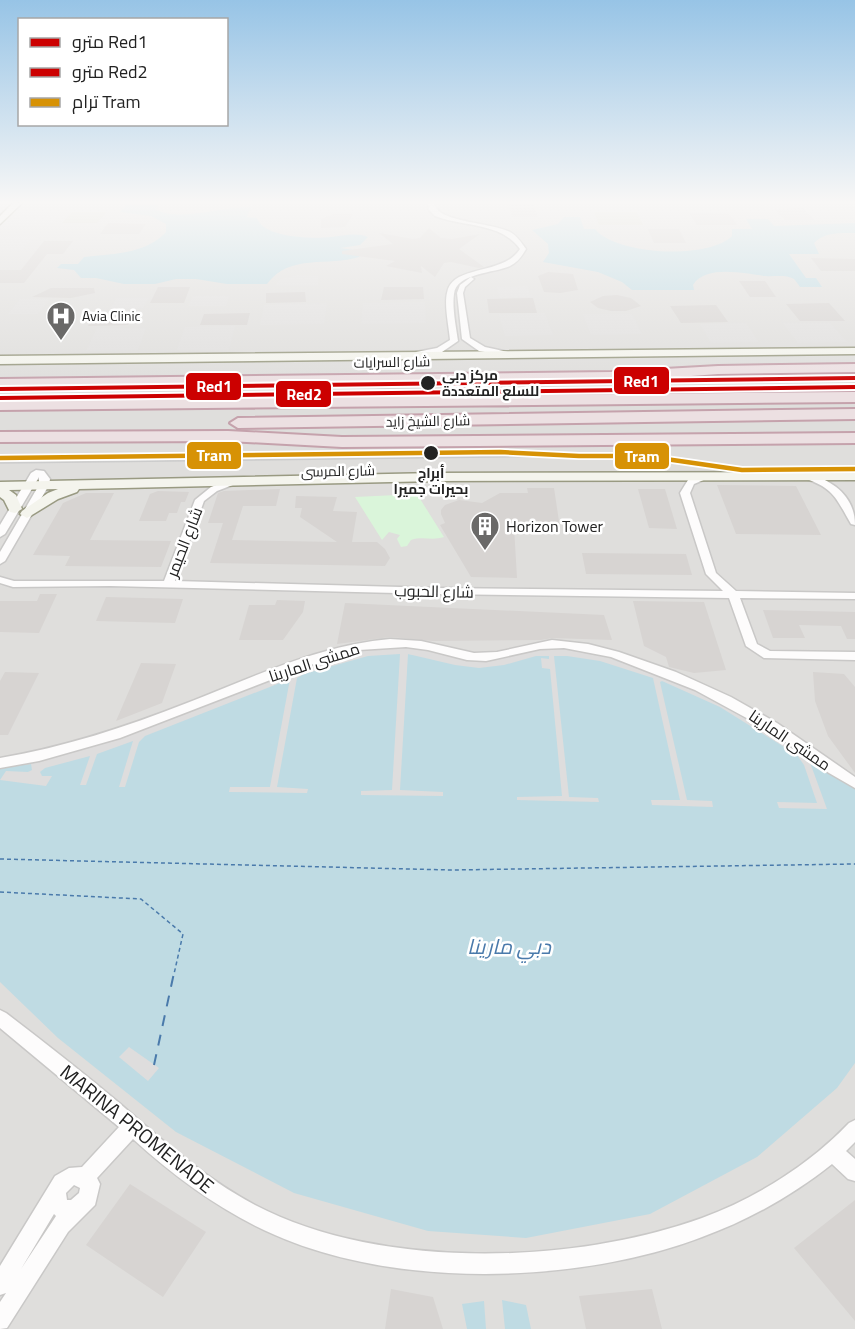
<svg xmlns="http://www.w3.org/2000/svg" width="855" height="1329" font-family="'Titillium Web',Cairo,sans-serif">
	<rect width="100%" height="100%" fill="#f0eeeb"/>
	<path fill="#dfdedc" d="M0,203H855V1329H0Z"/>
	<path fill="#d9d9cd" d="M72,212H107L97,223H62Z
		M594,212H637L643,225H599Z"/>
	<path fill="#daf5da" d="M417,494L444,537C432,541 423,536 411,540L407,546L401,547L397,539L400,535L389,532L382,540L355,497Z"/>
	<path fill="#e0dfde" d="M22,213L61,214L49,226H9Z
		M0,236H35L22,250H0Z
		M297,275L318,276V286H275L280,279Z
		M527,286L531,297L500,298L497,287Z
		M193,296H229L226,306H188Z
		M117,298H149L143,308H110Z
		M20,299H49L38,314H8Z
		M425,302L426,323L361,324L363,303Z
		M327,303L324,324L260,325L264,305Z
		M545,313L553,335L505,336L499,314Z
		M583,314H632L642,334L591,335Z
		M746,323L759,342L711,343L700,324Z
		M783,323H830L847,342L798,343Z
		M235,326L229,350H177L185,327Z
		M97,328H146L138,350L86,351Z"/>
	<path fill="#bfdbe3" d="M127,204H159L156,210C181,222 223,206 251,207L247,217L257,218C263,238 313,239 331,237C344,236 355,232 368,237L360,245L340,248L361,251L359,257C328,267 290,253 267,284H227L196,279H176L155,284H124L96,278H81L74,270L57,268L61,264H78L84,257C112,254 146,254 166,232V224L151,216L120,212Z
		M564,217H580L584,229H595C616,255 708,260 732,236V229H752L746,219H768L774,226L855,223V233C840,233 824,232 814,243L819,254H789L806,278H816L822,287H800C798,284 796,281 794,279C785,274 775,277 765,276C746,274 706,264 693,285L694,290H632L622,282L598,272L543,262L549,253L548,244L532,230L558,224Z
		M368,650L479,661L506,657L534,650H569L628,664L703,692L855,785V1063L837,1088L757,1157L650,1214L526,1238L428,1231L294,1193L176,1132L58,1038L0,982V768L31,764L99,746Z
		M502,1300L526,1305L531,1329H505Z
		M484,1301L486,1329H467L462,1304Z"/>
	<path fill="#dedddd" d="M404,647L422,649L454,658L479,661L506,657L534,650H569L593,654L659,674L703,692L757,722L808,757L827,809L779,808L777,802L817,803L804,765L797,755L720,707L662,681L660,682L687,800L712,801L713,807L652,805L651,800H680L653,678L600,661L567,656H554L569,797L598,798L599,802L517,800V797L562,796L550,669L542,668L541,658L549,659V656H536L504,665L479,668L455,665L408,654L400,790L443,792V796L361,795V791L392,790L400,654L368,656L304,674L297,678L277,787L308,789L307,793L229,792L230,787H270L290,679L145,736L139,742L125,787H119L133,741L97,754L86,785H80L90,756L45,768L40,772L42,776H52L46,786L0,780L6,771L28,772L32,770L31,764L115,740L286,671L368,650Z
		M129,1047L159,1068L148,1081L119,1057Z"/>
	<g fill="none" stroke-linecap="round" stroke-linejoin="round">
		<path stroke="#4a7aab" stroke-width="1.5" stroke-dasharray="4 3" stroke-linecap="butt" d="M0,859L451,870L855,864
			M0,892L141,899L183,934L174,974"/>
		<path stroke="#4a7aab" stroke-width="2" stroke-dasharray="11 9" stroke-linecap="butt" d="M154,1065L174,973"/>
	</g>
	<path fill="#d7d4d2" d="M509,204H534L538,217H512Z
		M803,208L814,220H785L774,209Z
		M689,213L729,214L737,225H697Z
		M333,214H353L345,227L321,228V219Z
		M108,223L146,224L139,234H100Z
		M429,228L441,238L452,239L480,234L459,249L484,267L479,268L451,262L444,263L435,277L421,266L422,273L386,266L395,261L342,254V251L393,244L379,233L413,239L420,238Z
		M648,229H679L686,243H654Z
		M44,241H73L63,254H47L24,283H0V270H21Z
		M811,258L855,259V271H821Z
		M548,272L573,274L578,290L560,293L544,292L538,276Z
		M739,281H765L776,297H750Z
		M158,287H190L184,303H150Z
		M384,287H423L424,299L381,300Z
		M51,288H94L95,293L71,298L32,297Z
		M305,292L306,302L266,303V293Z
		M617,295L631,298L641,306L626,311H611L598,308L590,302L603,296Z
		M533,298L537,313H489L487,299Z
		M829,303L845,321H800L786,304Z
		M716,305L728,322L681,323L670,306Z
		M250,313L247,325H200L204,314Z
		M132,314L128,325L88,326L93,315Z
		M517,385L445,393L406,392L366,387Z
		M717,485L796,486L821,535L736,534Z
		M527,488H554L560,528L514,527L517,578L471,577L440,525L445,523L441,514V510L445,505L459,500L482,503L500,493H528Z
		M280,489L276,506H243L232,540L337,542L300,517L302,508H295L296,496L337,497L333,511L357,512L352,542H377L385,549L390,558L385,566L210,563L223,523H208L218,493L224,491Z
		M638,489H665L677,529L649,528Z
		M158,491L189,492L185,502H181L177,513H169L166,521H139L150,494Z
		M86,493H114L90,540L171,541L161,567L65,566L70,556L33,555L63,503Z
		M582,553L686,554L692,575L586,574Z
		M40,594H57L39,633L0,632V601H37Z
		M106,597L183,599L175,623L96,621Z
		M277,600L305,601L303,612L283,640H239L249,605H275Z
		M633,601L704,602L726,670L694,673L669,667L666,657L644,646Z
		M345,603L604,615L612,640L552,638L541,640L433,641L390,637L337,644Z
		M763,610L855,612V639H847L841,626L799,625L805,638H773Z
		M141,663L176,664L162,703L116,721Z
		M5,672L39,673L8,735H0V681Z
		M813,672L844,674L855,687V773L828,736L815,701Z
		M130,1184L206,1232L163,1297L86,1245Z
		M855,1200V1321L794,1248Z
		M391,1289L433,1297L443,1329H385Z
		M652,1289L662,1329H586L579,1296Z"/>
	<g fill="none" stroke-linecap="round" stroke-linejoin="round">
		<g stroke="#c9c8c7" stroke-width="3">
			<path id="street" d="M428,203H434C437,223 491,222 510,232C517,236 521,242 526,249C522,256 518,262 510,266C495,273 456,273 454,294C452,308 456,326 458,341L442,352L419,356L415,354L416,352L437,348L450,340C449,327 444,305 447,293C452,264 503,276 520,249C501,222 463,227 435,216L429,210Z
				M471,277L474,279L465,287L463,293L470,338L485,347L508,352V356L479,351L462,339L457,293L460,285Z
				M36,470L44,471L50,479L49,485L5,561L0,564V552L39,485V477L5,534L0,537V525L31,473Z
				M703,474L706,475V479L694,484L690,493L716,573L736,591L855,593V599L740,598L757,644L770,651L855,652V660L764,658L746,646L729,598L437,594L110,586L13,587L0,583V577L14,581H164L195,500L211,487L235,478L238,479V483L217,491L204,501L175,581L437,588L723,591L706,574L680,493L688,480Z
				M809,474C834,481 855,497 855,525L851,524C837,500 834,488 806,479V475Z
				M390,639L421,641L474,653L497,652L552,640L588,644L619,652L676,672L731,697L777,723L855,777V788L829,773L767,729L695,690L611,657L564,648L540,649L486,661L467,660L428,650L406,647L359,650L304,667L120,738L39,761L0,768V758C65,747 126,727 187,703C253,677 320,645 390,639Z
				M0,1010L6,1013C44,1042 81,1071 118,1102C161,1139 204,1178 255,1205C379,1270 572,1265 702,1218C756,1198 809,1165 849,1123L855,1120V1142L846,1151L855,1159V1181L848,1179L832,1164C793,1195 749,1220 702,1237C579,1284 397,1289 275,1235C222,1212 176,1178 133,1139L97,1178L100,1184L95,1205L68,1232L7,1328L0,1329V1302L6,1293L0,1295V1266L55,1176L69,1168L82,1167L119,1127L0,1028ZM74,1185L80,1188L79,1193L71,1200H67L66,1193ZM54,1214L56,1216L21,1269Z"/>
		</g>
		<g stroke="#999a82" stroke-width="3">
			<path id="secondary" d="M13,203H22L0,224V216Z
				M855,348V354L0,364V356Z
				M855,472V480L437,481L79,489L77,492L58,499L27,518L20,514L22,511L48,493L58,489L9,490L16,495L22,509L15,513L10,512L4,500L0,497V482L437,473Z"/>
		</g>
		<g stroke="#c5a2ac" stroke-width="4">
			<path id="highway" d="M855,364V372L718,374L611,382L0,389V379L611,372L718,366Z
				M855,392V402L0,410V400Z
				M855,409V419L238,428L230,423L238,418Z
				M228,431L342,437L855,433V443L342,447L228,441L0,442V432Z"/>
		</g>
		<use href="#street" fill="#fdfcfc" fill-rule="evenodd"/>
		<use href="#secondary" fill="#f4f4ed" fill-rule="evenodd"/>
		<use href="#highway" fill="#ece0e2" fill-rule="evenodd"/>
		<path stroke="#ccc" stroke-width="1.5" d="M0,463L579,456"/>
		<g stroke="#fff" stroke-width="8">
			<path id="tram-1" d="M0,458L500,452L579,456H645L742,470L855,469"/>
		</g>
		<use href="#tram-1" stroke="#d79205" stroke-width="4.5"/>
		<g stroke="#fff" stroke-width="4">
			<path id="metro-1" d="M855,376V380L0,391V387Z"/>
		</g>
		<g stroke="#fff" stroke-width="4">
			<path id="metro-2" d="M855,385V389L0,400V396Z"/>
		</g>
		<use href="#metro-1" fill="#c00" fill-rule="evenodd"/>
		<use href="#metro-2" fill="#c00" fill-rule="evenodd"/>
	</g>
	<linearGradient id="sky" x2="0" y2="1"><stop stop-color="#97c4e6"/><stop offset="0.52" stop-color="#f8f7f6"/><stop offset="1" stop-color="#f8f7f6" stop-opacity="0"/></linearGradient>
	<rect width="855" height="389" fill="url(#sky)"/>
	<defs>
		<g id="hospital-pin" transform="scale(1.5)"><path d="M0 17L-7.5 6A9.5 9.5 0 1 1 7.5 6Z" fill="#6a6968" stroke="#fff"/><path d="M-5-5h3v3.5h4V-5h3V5h-3V1.5h-4V5h-3Z" fill="#fff"/></g>
		<g id="building-pin" transform="scale(1.5)"><path d="M0 17L-7.5 6A9.5 9.5 0 1 1 7.5 6Z" fill="#6a6968" stroke="#fff"/><path d="M-4-6H4V6H1V3H-1V6H-4ZM-2.5-4.3h1.7v1.8h-1.7ZM.8-4.3h1.7v1.8H.8ZM-2.5-1h1.7V.8h-1.7ZM.8-1h1.7V.8H.8Z" fill="#fff"/></g>
	</defs>
	<g fill-rule="evenodd">
		<use href="#hospital-pin" x="61" y="316"/>
		<use href="#building-pin" x="485" y="526"/>
	</g>
	<g fill="#222" stroke="#fff" stroke-width="2">
		<circle cx="428" cy="383" r="8"/>
		<circle cx="431" cy="453" r="8"/>
	</g>
	<g text-anchor="middle" stroke-width="5" stroke-linejoin="round" paint-order="stroke">
		<g font-size="14" fill="#222" stroke="#fff" text-anchor="start">
			<text x="82" y="321">Avia Clinic</text>
		</g>
		<g font-size="14" fill="#222" stroke="#fff">
			<text transform="translate(392 362) rotate(-1)" y="5">شارع السرايات</text>
			<text transform="translate(428 421) rotate(-1)" y="5">شارع الشيخ زايد</text>
			<text transform="translate(338 471) rotate(-1)" y="5">شارع المرسى</text>
		</g>
		<g font-size="14" font-weight="bold" fill="#222" stroke="#fff" text-anchor="start">
			<text x="442" y="380">مركز دبي<tspan x="442" dy="16">للسلع المتعددة</tspan></text>
			<text x="431" y="478" text-anchor="middle">أبراج<tspan x="431" dy="16">بحيرات جميرا</tspan></text>
		</g>
		<g font-size="16" fill="#222" stroke="#fff" text-anchor="start">
			<text x="506" y="532">Horizon Tower</text>
		</g>
		<g font-size="16" fill="#222" stroke="#fff">
			<text transform="translate(184 542) rotate(-69)" y="6">شارع الحيمر</text>
			<text transform="translate(434 591) rotate(1)" y="6">شارع الحبوب</text>
			<text transform="translate(314 662) rotate(-18)" y="6">ممشى المارينا</text>
			<text transform="translate(790 740) rotate(34)" y="6">ممشى المارينا</text>
		</g>
		<g font-size="20" fill="#222" stroke="#fff">
			<text transform="translate(137 1129) rotate(39)" y="7">MARINA PROMENADE</text>
		</g>
		<g font-size="21" font-style="italic" fill="#4a7aab" stroke="#fff">
			<text x="509" y="954">دبي مارينا</text>
		</g>
	</g>
	<g stroke="#fff" stroke-width="2">
		<rect x="613" y="366" width="57" height="29" rx="6" fill="#c00"/>
		<rect x="185" y="372" width="57" height="29" rx="6" fill="#c00"/>
		<rect x="275" y="380" width="57" height="28" rx="6" fill="#c00"/>
		<rect x="186" y="441" width="56" height="29" rx="6" fill="#d79205"/>
		<rect x="614" y="442" width="56" height="28" rx="6" fill="#d79205"/>
	</g>
	<g font-size="16" text-anchor="middle" font-weight="bold" fill="#fff">
		<text x="641" y="387">Red1</text>
		<text x="214" y="392">Red1</text>
		<text x="304" y="400">Red2</text>
		<text x="214" y="461">Tram</text>
		<text x="642" y="462">Tram</text>
	</g>
	<rect x="18" y="18" width="210" height="108" fill="#ffffff" stroke="#a7a7a7" stroke-width="1.5"/>
	<rect x="30" y="38" width="30" height="9" fill="#cc0000" stroke="#a7a7a7" stroke-width="1.5"/>
	<text x="72" y="48" font-size="18" fill="#222222">مترو Red1</text>
	<rect x="30" y="68" width="30" height="9" fill="#cc0000" stroke="#a7a7a7" stroke-width="1.5"/>
	<text x="72" y="78" font-size="18" fill="#222222">مترو Red2</text>
	<rect x="30" y="98" width="30" height="9" fill="#d79205" stroke="#a7a7a7" stroke-width="1.5"/>
	<text x="72" y="108" font-size="18" fill="#222222">ترام Tram</text>
</svg>
